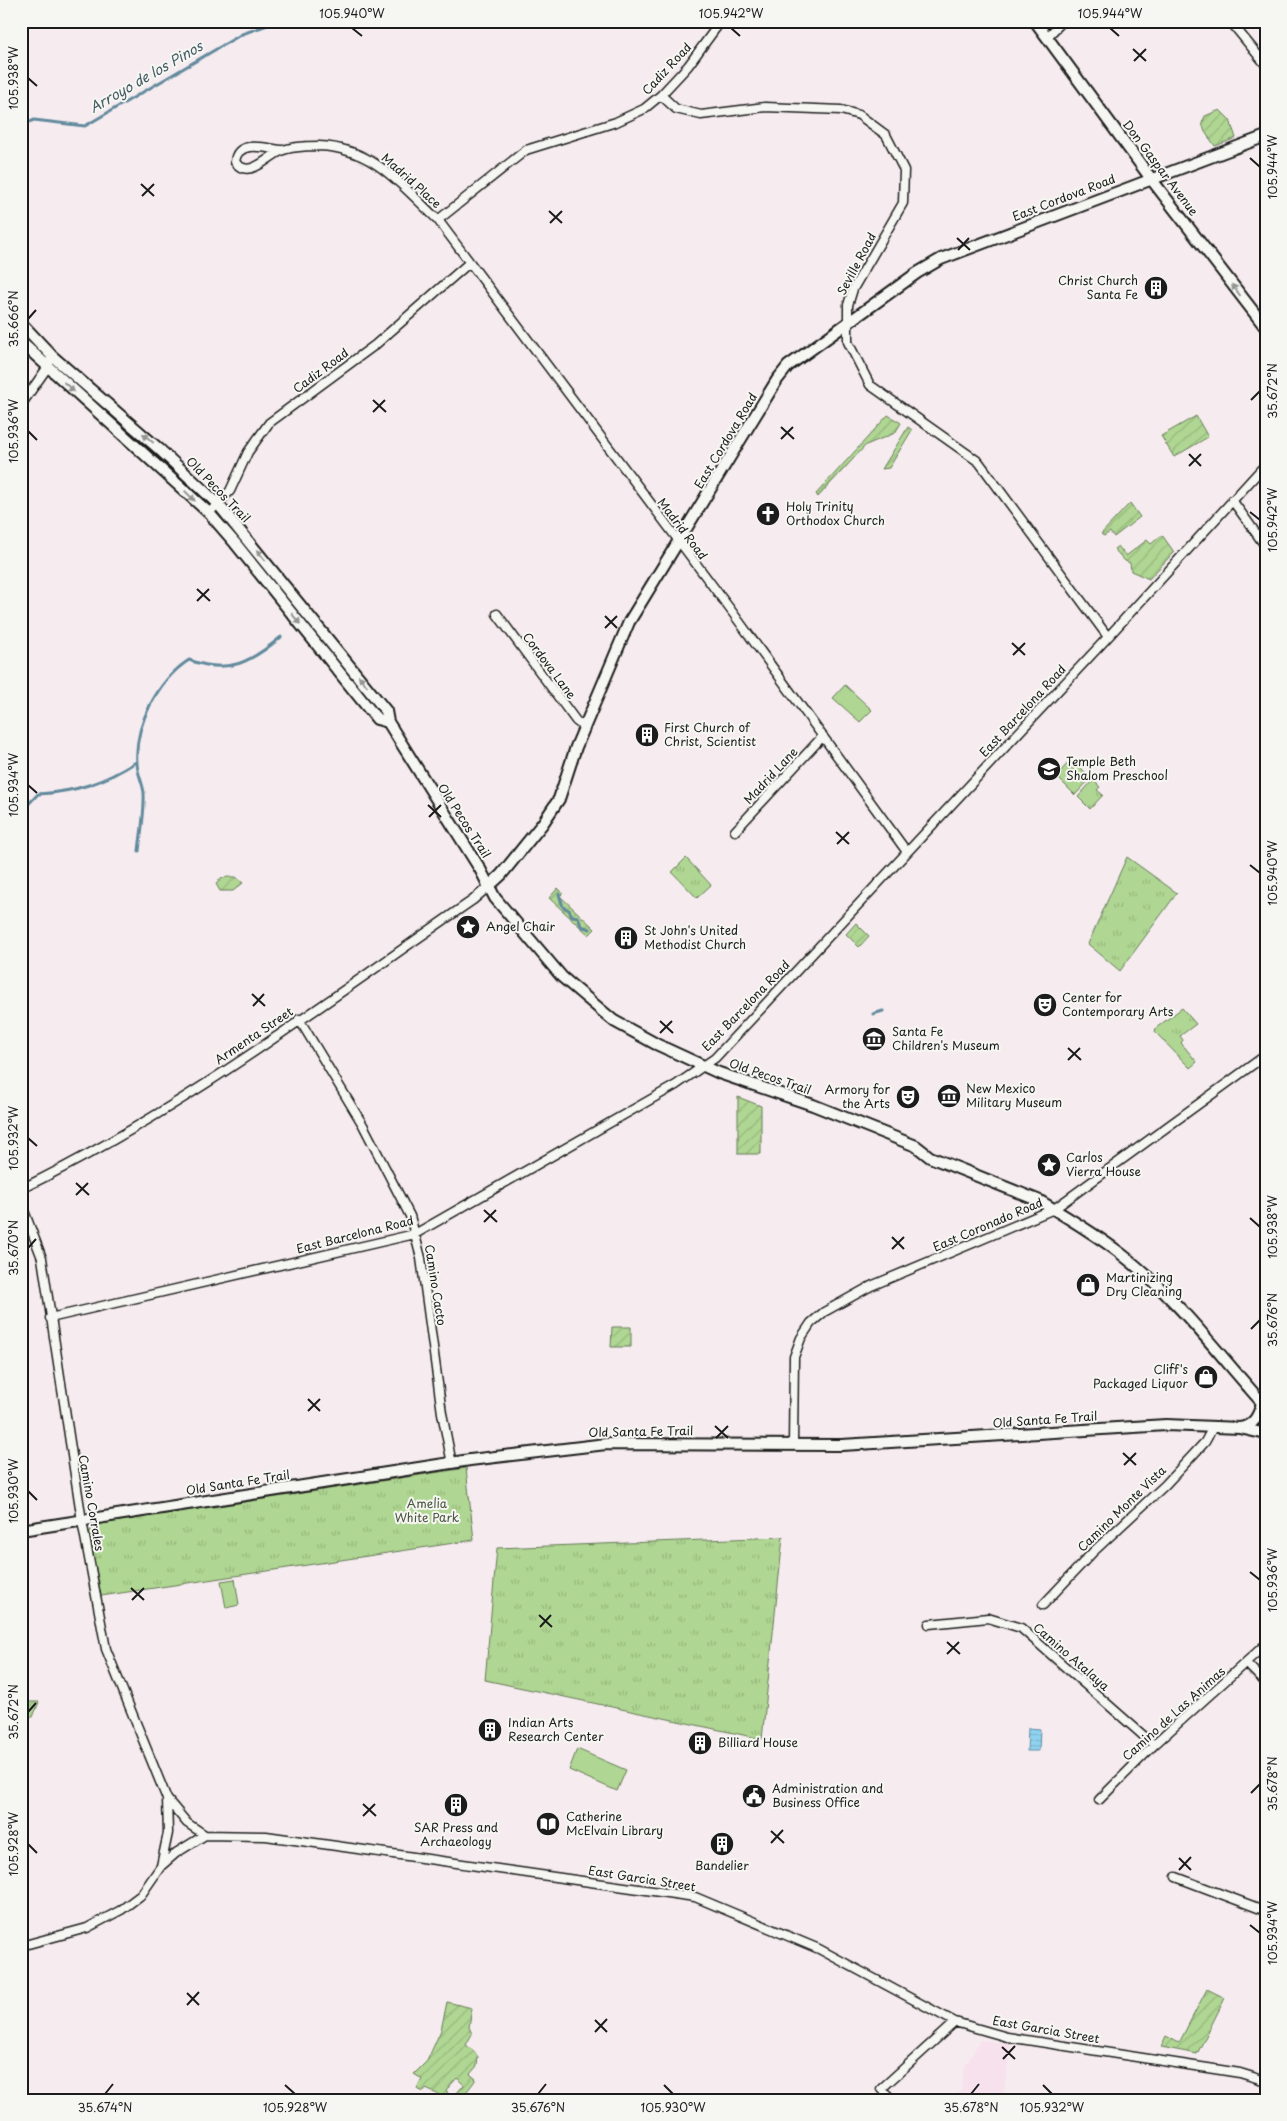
<svg xmlns="http://www.w3.org/2000/svg" width="1287" height="2121" font-family="'Playpen Sans',sans-serif">
	<defs>
		<pattern id="grass-tufts" width="24" height="20" patternUnits="userSpaceOnUse" patternTransform="scale(1.25)"><rect width="24" height="20" fill="#afd692"/><path d="M3 7l-1-3M5 7V3M7 7l1-3M15 17l-1-3M17 17v-4M19 17l1-3" fill="none" stroke="#96b77d"/></pattern>
		<pattern id="garden-furrows" width="10" height="10" patternUnits="userSpaceOnUse" patternTransform="scale(1.25)"><rect width="10" height="10" fill="#afd692"/><path d="M-1 1l2-2M0 10L10 0M9 11l2-2" fill="none" stroke="#96b77d"/></pattern>
		<pattern id="water-rules" width="6" height="5" patternUnits="userSpaceOnUse" patternTransform="scale(1.25)"><rect width="6" height="5" fill="#90d3f1"/><path d="M0 2.5h6" fill="none" stroke="#7cb5ce"/></pattern>
	</defs>
	<rect width="100%" height="100%" fill="#f6ecf0"/>
	<filter id="ink" filterUnits="userSpaceOnUse"><feTurbulence type="fractalNoise" baseFrequency=".02" numOctaves="2"/><feDisplacementMap in="SourceGraphic" scale="10" xChannelSelector="R" yChannelSelector="G"/><feConvolveMatrix kernelMatrix="1 2 1 2 8 2 1 2 1" color-interpolation-filters="sRGB"/></filter>
	<g filter="url(#ink)">
		<path fill="#f7e1ed" d="M980,2040L1011,2044L1003,2100H950L961,2091L964,2068Z"/>
		<path fill="url(#grass-tufts)" stroke="#667957" d="M1072,759L1091,778L1075,795L1056,776Z
			M1093,780L1100,787L1097,790L1103,795L1090,809L1078,797Z
			M1127,857L1177,893L1120,971L1088,944Z
			M686,858L711,885L697,898L672,872Z
			M1182,1008L1196,1024L1180,1036L1183,1040L1181,1043L1197,1062L1190,1068L1155,1032L1156,1028Z
			M466,1468L474,1540L101,1596L89,1533L94,1525Z
			M783,1537L762,1739L485,1680L497,1548Z"/>
		<path fill="url(#garden-furrows)" stroke="#667957" d="M1220,110L1230,120L1236,138L1215,146L1205,132L1202,123L1205,116Z
			M888,415L901,423L895,433L866,445L818,497L816,494Z
			M1196,416L1208,437L1174,457L1161,436Z
			M908,427L912,430L889,468L882,469Z
			M1130,503L1140,517L1114,537L1110,532L1104,536L1101,534Z
			M1162,535L1174,552L1149,579L1131,571L1130,563L1125,561L1114,549L1118,546L1126,556L1147,540L1151,544Z
			M227,877H236L243,883L233,891H220L216,884L220,879Z
			M558,888L563,893L560,896L595,929L589,935L549,898Z
			M856,923L869,936L859,947L846,934Z
			M738,1097L761,1106V1154H738Z
			M612,1327H631V1347H611Z
			M22,1684H25V1702H39L33,1717L21,1718Z
			M1207,1989L1225,1998L1197,2054L1161,2047L1166,2036L1179,2043Z
			M447,2002L472,2008L469,2027L472,2034L466,2045L474,2051L478,2057L477,2066L470,2074L476,2079C470,2088 464,2096 455,2100L454,2096L464,2085L457,2078L446,2090L448,2093L446,2098L426,2089L424,2092L417,2089L422,2079L414,2074L427,2061L441,2030Z"/>
		<path fill="#afd692" stroke="#667957" d="M845,685L872,710L860,722L833,698Z
			M235,1579L239,1605L226,1608L221,1581Z
			M577,1749L626,1770L617,1791L569,1770Z"/>
		<path fill="url(#water-rules)" stroke="#628a9c" d="M1028,1728L1040,1729L1039,1751H1027Z"/>
		<g fill="none" stroke-linecap="round" stroke-linejoin="round">
			<path stroke="#628a9c" stroke-width="3" d="M21,126L34,120L85,126L242,34L279,21
				M21,812L38,794C76,792 105,782 136,762
				M139,851C141,832 145,811 144,793C143,783 137,773 137,763C134,725 158,680 189,660C229,675 251,662 281,637
				M559,894L563,907L569,910L572,916L578,917L581,926L590,929
				M873,1014L883,1011"/>
			<g stroke="#1c1c1c" stroke-width="11">
				<path id="street" d="M707,21L716,28
					M1230,21L1266,65
					M1047,37L1063,21
					M661,95L676,109L701,115L765,107L841,110L859,115L886,135L904,170L903,203L853,289L848,305V342L870,385L979,462L1108,637
					M281,150C266,148 237,139 235,162C249,180 267,157 281,151C290,147 308,146 319,146C374,148 401,185 438,220L730,609L907,852
					M438,220L526,150L616,122L644,109L661,95L688,66L721,21
					M21,405L47,368L52,356
					M1232,500L1266,547
					M209,513L230,491L248,452L269,423L375,345L469,263
					M497,614L576,721L585,728
					M735,831L823,736
					M299,1019L363,1125L410,1216L421,1258L442,1413L452,1464
					M21,1189C182,1111 326,1001 473,900L489,886
					M21,1203L42,1258L82,1521L106,1649L167,1799L187,1823L205,1835
					M50,1318L415,1234L676,1085L715,1058L1108,637L1266,464
					M793,1445L794,1357L801,1338L811,1323L824,1312L871,1286L1054,1209L1266,1055
					M1043,1605L1093,1552L1165,1485L1205,1442L1213,1427
					M929,1624L988,1618L1021,1628L1154,1745
					M1246,1663L1266,1683
					M1099,1800L1154,1745L1266,1644
					M161,1866L168,1833L167,1799
					M1176,1877L1266,1911
					M21,1946L87,1928L121,1910L141,1895L161,1866L176,1853L205,1835L266,1836L695,1897L819,1949L955,2022L1007,2037L1240,2073L1266,2081
					M893,2100L881,2089L955,2022"/>
			</g>
			<g stroke="#1c1c1c" stroke-width="14">
				<path id="secondary" d="M1035,21L1152,180L1266,328
					M21,323L52,356L159,449L218,504L386,711L388,722L480,869L495,898L562,977L614,1021L656,1044L719,1073L813,1105L916,1146L930,1157L1040,1201C1067,1217 1095,1234 1120,1253C1176,1296 1219,1355 1266,1407
					M21,342L209,513L235,543L377,719L388,722
					M489,886L501,875L543,823L559,799L576,747L629,622L777,380L788,366L917,273L941,259L1266,136
					M1240,1428C1254,1426 1259,1415 1262,1403
					M21,1530L470,1460L606,1444L842,1445L1166,1425L1240,1428L1266,1434"/>
			</g>
			<use href="#street" stroke="#f6f6f2" stroke-width="8"/>
			<use href="#secondary" stroke="#f6f6f2" stroke-width="10"/>
		</g>
		<defs><path id="oneway-solid" d="M-6-.8H1V-3.2L6.5 0L1 3.2V.8H-6Z" transform="scale(1.25)"/></defs>
		<g fill="#949492">
			<use href="#oneway-solid" transform="translate(1236 290) rotate(-127)"/>
			<use href="#oneway-solid" transform="translate(69 387) rotate(42)"/>
			<use href="#oneway-solid" transform="translate(148 438) rotate(-139)"/>
			<use href="#oneway-solid" transform="translate(190 496) rotate(45)"/>
			<use href="#oneway-solid" transform="translate(261 555) rotate(-129)"/>
			<use href="#oneway-solid" transform="translate(296 619) rotate(51)"/>
			<use href="#oneway-solid" transform="translate(363 681) rotate(-129)"/>
		</g>
	</g>
	<path fill="none" stroke="#1c1c1c" stroke-width="2" d="M352,28L362,36M731,28L740,36M1110,28L1119,36M1133,49L1146,61M1134,61L1146,49M28,78L37,86M1250,158L1260,167M141,184L154,196M142,196L154,184M549,211L562,223M550,223L562,211M957,238L970,250M958,250L969,238M28,319L36,310M373,400L386,412M1251,400L1260,391M373,412L385,400M781,427L794,439M28,431L37,440M781,439L793,427M1189,454L1201,466M1189,466L1201,454M1250,512L1260,520M197,589L210,601M197,601L209,589M605,616L617,628M605,628L617,616M1012,643L1025,655M1013,655L1025,643M28,785L37,793M428,805L441,817M429,817L441,805M836,832L849,844M837,844L849,832M1250,865L1260,873M252,994L265,1006M253,1006L264,994M660,1021L673,1033M660,1033L672,1021M1068,1048L1081,1060M1068,1060L1080,1048M28,1138L37,1146M76,1183L89,1195M76,1195L88,1183M484,1210L497,1222M1250,1218L1260,1227M484,1222L496,1210M892,1237L904,1249M28,1248L36,1239M892,1249L904,1237M1251,1329L1260,1320M308,1399L320,1411M308,1411L320,1399M715,1426L728,1438M716,1438L728,1426M1123,1453L1136,1465M1124,1465L1136,1453M28,1491L37,1500M1250,1572L1260,1580M131,1588L144,1600M132,1600L144,1588M539,1615L552,1627M540,1627L551,1615M947,1642L960,1654M947,1654L959,1642M28,1712L36,1703M1251,1793L1260,1784M363,1804L376,1816M363,1816L375,1804M771,1831L784,1843M771,1843L783,1830M28,1844L37,1853M1179,1858L1191,1870M1179,1870L1191,1857M1250,1925L1260,1933M187,1993L199,2005M187,2005L199,1992M595,2020L607,2032M595,2032L607,2019M1002,2047L1015,2059M1003,2059L1015,2046M285,2085L295,2094M664,2085L673,2094M1043,2085L1052,2094M105,2094L113,2084M538,2094L546,2084M971,2094L979,2084"/>
	<defs>
		<g id="building-disc" transform="scale(1.25)"><circle r="9.5" fill="#1c1c1c" stroke="#f6f6f2"/><path d="M-4-6H4V6H1V3H-1V6H-4ZM-2.5-4.3h1.7v1.8h-1.7ZM.8-4.3h1.7v1.8H.8ZM-2.5-1h1.7V.8h-1.7ZM.8-1h1.7V.8H.8Z" fill="#fff"/></g>
		<g id="church-disc" transform="scale(1.25)"><circle r="9.5" fill="#1c1c1c" stroke="#f6f6f2"/><path d="M-1.2-6h2.4v3.5h3.3v2.4h-3.3V6h-2.4V-.1h-3.3v-2.4h3.3Z" fill="#fff"/></g>
		<g id="school-disc" transform="scale(1.25)"><circle r="9.5" fill="#1c1c1c" stroke="#f6f6f2"/><path d="M0-5L7-2L0 1L-7-2ZM-4 1L0 2.5L4 1V4Q0 6-4 4Z" fill="#fff"/></g>
		<g id="sight-disc" transform="scale(1.25)"><circle r="9.5" fill="#1c1c1c" stroke="#f6f6f2"/><path d="M0-6L1.8-2.2L6-1.7L2.9 1.2L3.7 5.4L0 3.3L-3.7 5.4L-2.9 1.2L-6-1.7L-1.8-2.2Z" fill="#fff"/></g>
		<g id="theatre-disc" transform="scale(1.25)"><circle r="9.5" fill="#1c1c1c" stroke="#f6f6f2"/><path d="M-5-5.5Q0-4 5-5.5V0Q5 5 0 6Q-5 5-5 0ZM-3.3-2.5H-1v1.5H-3.3ZM1-2.5H3.3v1.5H1ZM-2.8 1Q0 5.5 2.8 1Z" fill="#fff"/></g>
		<g id="museum-disc" transform="scale(1.25)"><circle r="9.5" fill="#1c1c1c" stroke="#f6f6f2"/><path d="M0-6L6-3V-2H-6V-3ZM-5-1h2V3h-2ZM-1-1h2V3h-2ZM3-1h2V3H3ZM-6 4H6V6H-6Z" fill="#fff"/></g>
		<g id="shop-disc" transform="scale(1.25)"><circle r="9.5" fill="#1c1c1c" stroke="#f6f6f2"/><path d="M-5-2.5h2.3a2.7 3.5 0 0 1 5.4 0H5L5.5 6h-11ZM-1.5-2.5h3a1.5 2.3 0 0 0-3 0Z" fill="#fff"/></g>
		<g id="civic-disc" transform="scale(1.25)"><circle r="9.5" fill="#1c1c1c" stroke="#f6f6f2"/><path d="M-.6-6.5H3V-4.5H.6V-3L4-1V1h2V6H-6V1h2V-1L-.6-3ZM-1.2 2.5V6h2.4V2.5Z" fill="#fff"/></g>
		<g id="library-disc" transform="scale(1.25)"><circle r="9.5" fill="#1c1c1c" stroke="#f6f6f2"/><path d="M-6-4Q-3-5.5-.7-3.5V5Q-3 3-6 4ZM6-4Q3-5.5 .7-3.5V5Q3 3 6 4Z" fill="#fff"/></g>
	</defs>
	<g fill-rule="evenodd">
		<use href="#building-disc" x="1156" y="288"/>
		<use href="#church-disc" x="768" y="514"/>
		<use href="#building-disc" x="647" y="735"/>
		<use href="#school-disc" x="1049" y="769"/>
		<use href="#sight-disc" x="468" y="927"/>
		<use href="#building-disc" x="626" y="938"/>
		<use href="#theatre-disc" x="1045" y="1005"/>
		<use href="#museum-disc" x="874" y="1039"/>
		<use href="#museum-disc" x="949" y="1096"/>
		<use href="#theatre-disc" x="908" y="1097"/>
		<use href="#sight-disc" x="1049" y="1165"/>
		<use href="#shop-disc" x="1088" y="1285"/>
		<use href="#shop-disc" x="1206" y="1377"/>
		<use href="#building-disc" x="490" y="1730"/>
		<use href="#building-disc" x="700" y="1743"/>
		<use href="#civic-disc" x="754" y="1796"/>
		<use href="#building-disc" x="456" y="1805"/>
		<use href="#library-disc" x="548" y="1824"/>
		<use href="#building-disc" x="722" y="1844"/>
	</g>
	<g text-anchor="middle" stroke-width="4" stroke-linejoin="round" paint-order="stroke">
		<g font-size="12" fill="#1c1c1c" stroke="#f6f6f2">
			<text transform="translate(667 69) rotate(-47)" y="4">Cadiz Road</text>
			<text transform="translate(1160 168) rotate(53)" y="4">Don Gaspar Avenue</text>
			<text transform="translate(411 181) rotate(42)" y="4">Madrid Place</text>
			<text transform="translate(1064 198) rotate(-21)" y="4">East Cordova Road</text>
			<text transform="translate(857 264) rotate(-62)" y="4">Seville Road</text>
			<text transform="translate(321 371) rotate(-37)" y="4">Cadiz Road</text>
			<text transform="translate(726 441) rotate(-59)" y="4">East Cordova Road</text>
			<text transform="translate(218 490) rotate(46)" y="4">Old Pecos Trail</text>
			<text transform="translate(682 529) rotate(53)" y="4">Madrid Road</text>
			<text transform="translate(549 666) rotate(53)" y="4">Cordova Lane</text>
			<text transform="translate(1023 711) rotate(-47)" y="4">East Barcelona Road</text>
			<text transform="translate(771 776) rotate(-47)" y="4">Madrid Lane</text>
			<text transform="translate(464 821) rotate(57)" y="4">Old Pecos Trail</text>
			<text transform="translate(746 1006) rotate(-46)" y="4">East Barcelona Road</text>
			<text transform="translate(254 1036) rotate(-34)" y="4">Armenta Street</text>
			<text transform="translate(770 1077) rotate(19)" y="4">Old Pecos Trail</text>
			<text transform="translate(988 1225) rotate(-23)" y="4">East Coronado Road</text>
			<text transform="translate(355 1235) rotate(-14)" y="4">East Barcelona Road</text>
			<text transform="translate(435 1285) rotate(81)" y="4">Camino Cacto</text>
			<text transform="translate(1045 1420) rotate(-4)" y="4">Old Santa Fe Trail</text>
			<text transform="translate(641 1432) rotate(-1)" y="4">Old Santa Fe Trail</text>
			<text transform="translate(238 1483) rotate(-9)" y="4">Old Santa Fe Trail</text>
			<text transform="translate(91 1503) rotate(80)" y="4">Camino Corrales</text>
			<text transform="translate(1122 1509) rotate(-44)" y="4">Camino Monte Vista</text>
			<text transform="translate(1071 1657) rotate(41)" y="4">Camino Atalaya</text>
			<text transform="translate(1174 1714) rotate(-42)" y="4">Camino de Las Animas</text>
			<text transform="translate(642 1879) rotate(9)" y="4">East Garcia Street</text>
			<text transform="translate(1046 2030) rotate(10)" y="4">East Garcia Street</text>
		</g>
		<g font-size="12" fill="#1c1c1c" stroke="#f6f6f2" text-anchor="start">
			<text x="1138" y="285" text-anchor="end">Christ Church<tspan x="1138" dy="14">Santa Fe</tspan></text>
			<text x="786" y="511">Holy Trinity<tspan x="786" dy="14">Orthodox Church</tspan></text>
			<text x="664" y="732">First Church of<tspan x="664" dy="14">Christ, Scientist</tspan></text>
			<text x="1066" y="766">Temple Beth<tspan x="1066" dy="14">Shalom Preschool</tspan></text>
			<text x="486" y="931">Angel Chair</text>
			<text x="644" y="935">St John's United<tspan x="644" dy="14">Methodist Church</tspan></text>
			<text x="1062" y="1002">Center for<tspan x="1062" dy="14">Contemporary Arts</tspan></text>
			<text x="892" y="1036">Santa Fe<tspan x="892" dy="14">Children's Museum</tspan></text>
			<text x="966" y="1093">New Mexico<tspan x="966" dy="14">Military Museum</tspan></text>
			<text x="890" y="1094" text-anchor="end">Armory for<tspan x="890" dy="14">the Arts</tspan></text>
			<text x="1066" y="1162">Carlos<tspan x="1066" dy="14">Vierra House</tspan></text>
			<text x="1106" y="1282">Martinizing<tspan x="1106" dy="14">Dry Cleaning</tspan></text>
			<text x="1188" y="1374" text-anchor="end">Cliff's<tspan x="1188" dy="14">Packaged Liquor</tspan></text>
			<text x="508" y="1727">Indian Arts<tspan x="508" dy="14">Research Center</tspan></text>
			<text x="718" y="1747">Billiard House</text>
			<text x="772" y="1793">Administration and<tspan x="772" dy="14">Business Office</tspan></text>
			<text x="566" y="1821">Catherine<tspan x="566" dy="14">McElvain Library</tspan></text>
			<text x="456" y="1832" text-anchor="middle">SAR Press and<tspan x="456" dy="14">Archaeology</tspan></text>
			<text x="722" y="1870" text-anchor="middle">Bandelier</text>
		</g>
		<g font-size="12" fill="#48543f" stroke="#f6f6f2">
			<text x="427" y="1508">Amelia<tspan x="427" dy="14">White Park</tspan></text>
		</g>
		<g font-size="14" font-style="italic" fill="#455c67" stroke="#f6f6f2">
			<text transform="translate(146 77) rotate(-30)" y="5">Arroyo de los Pinos</text>
		</g>
	</g>
	<rect width="1287" height="2121" fill="none" stroke="#f6f6f2" stroke-width="55"/>
	<rect x="28" y="28" width="1232" height="2066" fill="none" stroke="#1c1c1c" stroke-width="2"/>
	<g font-size="12" text-anchor="middle" fill="#1c1c1c">
		<text x="352" y="18">105.940°W</text>
		<text x="731" y="18">105.942°W</text>
		<text x="1110" y="18">105.944°W</text>
		<text transform="translate(14 78) rotate(-90)" y="4">105.938°W</text>
		<text transform="translate(1273 167) rotate(-90)" y="4">105.944°W</text>
		<text transform="translate(14 319) rotate(-90)" y="4">35.666°N</text>
		<text transform="translate(1273 391) rotate(-90)" y="4">35.672°N</text>
		<text transform="translate(14 431) rotate(-90)" y="4">105.936°W</text>
		<text transform="translate(1273 520) rotate(-90)" y="4">105.942°W</text>
		<text transform="translate(14 785) rotate(-90)" y="4">105.934°W</text>
		<text transform="translate(1273 873) rotate(-90)" y="4">105.940°W</text>
		<text transform="translate(14 1138) rotate(-90)" y="4">105.932°W</text>
		<text transform="translate(1273 1227) rotate(-90)" y="4">105.938°W</text>
		<text transform="translate(14 1248) rotate(-90)" y="4">35.670°N</text>
		<text transform="translate(1273 1320) rotate(-90)" y="4">35.676°N</text>
		<text transform="translate(14 1491) rotate(-90)" y="4">105.930°W</text>
		<text transform="translate(1273 1580) rotate(-90)" y="4">105.936°W</text>
		<text transform="translate(14 1712) rotate(-90)" y="4">35.672°N</text>
		<text transform="translate(1273 1784) rotate(-90)" y="4">35.678°N</text>
		<text transform="translate(14 1844) rotate(-90)" y="4">105.928°W</text>
		<text transform="translate(1273 1933) rotate(-90)" y="4">105.934°W</text>
		<text x="105" y="2112">35.674°N</text>
		<text x="295" y="2112">105.928°W</text>
		<text x="538" y="2112">35.676°N</text>
		<text x="673" y="2112">105.930°W</text>
		<text x="971" y="2112">35.678°N</text>
		<text x="1052" y="2112">105.932°W</text>
	</g>
</svg>
